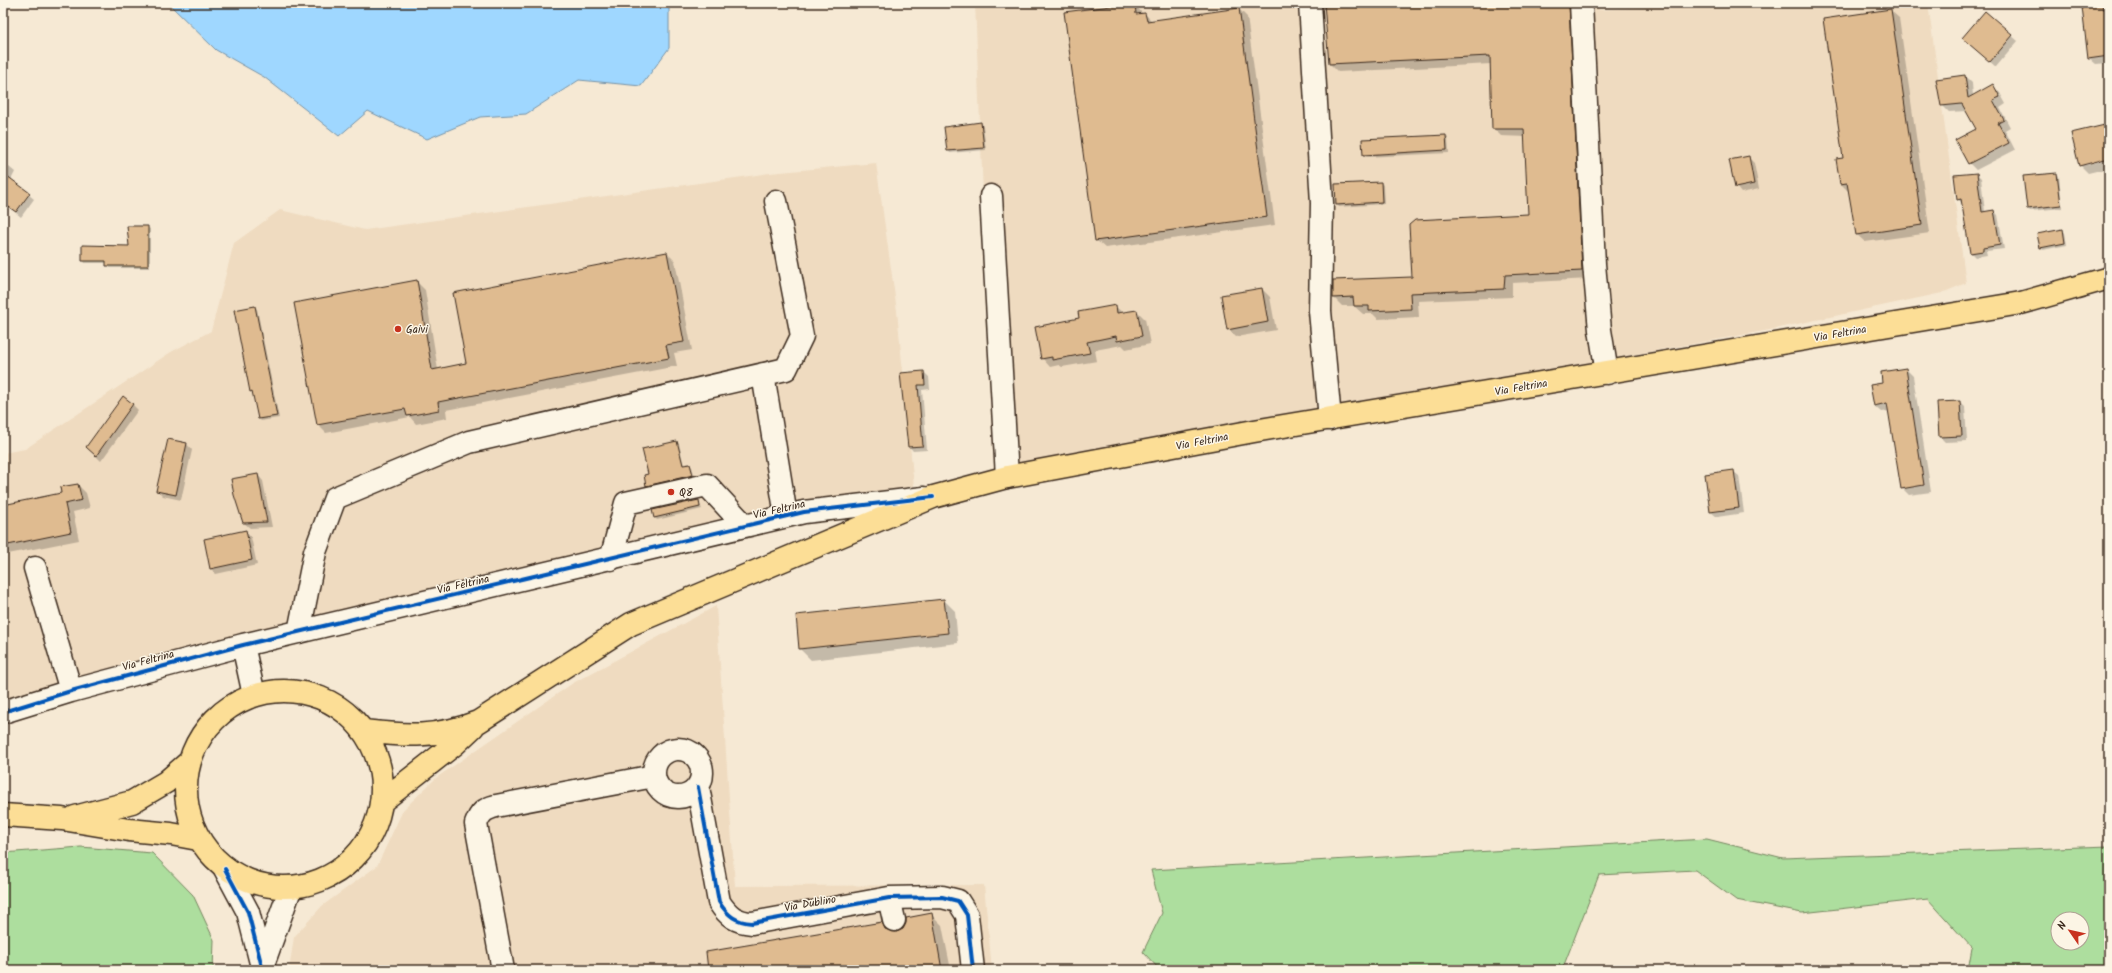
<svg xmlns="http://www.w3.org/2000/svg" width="2112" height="973" font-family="Kalam,sans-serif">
	<rect width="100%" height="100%" fill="#f6e9d4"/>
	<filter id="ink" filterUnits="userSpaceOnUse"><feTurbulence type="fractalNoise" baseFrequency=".025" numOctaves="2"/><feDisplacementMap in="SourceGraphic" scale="8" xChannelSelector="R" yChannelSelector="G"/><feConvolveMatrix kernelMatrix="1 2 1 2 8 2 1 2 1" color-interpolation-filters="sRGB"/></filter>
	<g filter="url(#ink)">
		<path fill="#efdbc0" d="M975,3H1599V10L1711,3H1928L1966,283L1942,293L1770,330L999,470L983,194Z
			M876,163L897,311L914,486L722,521L3,708V453L25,449L171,352L211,331L234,243L280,210L365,230L770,173Z
			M716,606L735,886L984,885L992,970H289L294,937L322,906L377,866L403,810L436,778L573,683Z"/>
		<path fill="#adde9e" stroke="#74845e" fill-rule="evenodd" d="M1707,839L1783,858L2109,846V970H1968L1972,948L1928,899L1802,913L1736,900L1695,870L1599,875L1562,970H1160L1143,952L1162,913L1151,870ZM2058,919H2082V943H2058Z
			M81,847L152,853L193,895L214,940L213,970H3V853Z"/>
		<path fill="#9fd7ff" stroke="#7792a5" d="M168,3H669V48L641,86L579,80L526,114L480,117L427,139L368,111L339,136L264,77L216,50Z"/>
		<path fill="#0003" d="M1325,3H1576L1590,279L1512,283V297L1418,301L1419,317L1378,319L1373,314H1363L1354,306H1342L1334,298V281L1413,278L1529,215L1526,137L1501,136L1493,128L1491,64L1338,72L1330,64Z
			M2082,3H2109V63L2095,64L2089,59Z
			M1134,4L1143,14H1145L1152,21L1239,9L1247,17L1275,225L1105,248L1096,240Z
			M1890,10L1899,18L1930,233L1865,242L1856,234L1849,192L1841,184L1844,159Z
			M1985,12L2018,41L1996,67L1963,38Z
			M1965,76L1972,83L1973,96L1993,86L2000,93L2006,104L2000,108L2010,127L2005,130L2015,150L1976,170L1969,163L1977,129L1967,111L1949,112L1942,105Z
			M981,123L983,126L986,150L950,153L948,150Z
			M2109,125V157L2085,163V165L2109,159V168L2088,173L2080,165Z
			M1446,136L1448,138L1449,153L1366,157L1364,155Z
			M1748,157L1754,163L1759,189L1741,193L1736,187Z
			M3,162L15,172L11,180L34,199L21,217L4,203Z
			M1977,174L1981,178L1985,212L1994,211L1998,215L2004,249L1986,251L1987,255L1975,257L1971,253L1962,203L1958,199Z
			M2057,174L2059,176L2062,208L2030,211L2028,209Z
			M1381,183L1383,185L1384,204L1339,207L1337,204Z
			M147,227L150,229V268H110L107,263H85L83,260L130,247Z
			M2063,230L2065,233L2067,245L2043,250L2041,247Z
			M667,253L675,261L692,350L674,353L677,366L446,410L447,418L416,424L410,417L326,433L318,425L416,281L425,290L438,370L468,364Z
			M1262,289L1270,297L1276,330L1236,337L1228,329Z
			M1115,306L1123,313L1137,311L1145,319L1150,344L1126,349L1122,345L1095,350L1097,361L1062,367L1059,365L1050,367L1042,358L1080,319Z
			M255,307L257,309L279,418L261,421L259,419L254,393L251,391Z
			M1906,369L1913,376L1931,492L1909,495L1902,488L1890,411L1881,412L1874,406L1883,383Z
			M924,372L929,377L930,389L922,390L927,450L913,451L909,446L901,374Z
			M1960,402L1965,407L1967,441L1945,442L1940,437Z
			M132,404L138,410L101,461L87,447Z
			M677,442L679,444L684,466L690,465L692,467L695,478L649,488L647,485L649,475Z
			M187,444L192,450L181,500L163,496L158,491Z
			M1733,471L1739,476L1744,513L1717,517L1711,512L1706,475Z
			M258,475L263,481L272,527L250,528L244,523Z
			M78,485L86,493L90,508L73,512L79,540L3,555V506L62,494Z
			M698,501L702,509L657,520L655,518L653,511Z
			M245,532L251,537L257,565L216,574L211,569L205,540Z
			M944,600L955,611L958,643L811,660L800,649Z
			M931,914L942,925L951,970H709L881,923L890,931L896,933Z"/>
		<path fill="#dfbb90" stroke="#3b2a1e" d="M1135,3L1136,14L1145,13L1147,21L1239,8L1267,217L1095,241L1064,12Z
			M1324,3H1569L1582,271L1505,275L1504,289L1410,293L1411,309L1369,311V306H1354L1353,297L1333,298V280L1412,277L1409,225L1415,220L1528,214L1524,129H1492L1490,56L1329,64Z
			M2102,5L2103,9L2109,8V56L2088,59L2082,7Z
			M1891,9L1922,225L1856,235L1847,183L1840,184L1836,159L1843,158L1823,19Z
			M1985,11L2013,35L1990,62L1962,38Z
			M1965,75L1968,98L1993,84L2000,97L1993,100L2004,120L1998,123L2009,143L1968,164L1955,140L1976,129L1962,104L1941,106L1936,79Z
			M981,122L984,148L947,151L944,127Z
			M2109,124V158L2079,166L2071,133Z
			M1446,135L1447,150L1363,155L1362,139Z
			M1749,156L1754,184L1735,188L1729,160Z
			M3,173L30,193L16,212L3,203Z
			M1977,173L1982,212L1994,210L2000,245L1983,248V251L1970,253L1961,199L1957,200L1954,175Z
			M2057,173L2061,205L2027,209L2023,176Z
			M1381,182L1382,202L1336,205L1335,184Z
			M127,226H148V266H106V261H82V245L129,246Z
			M2063,229L2065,243L2040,248L2037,234Z
			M667,252L684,342L666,345L669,358L438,402L439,410L407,416L405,409L317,425L294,303L417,280L432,370L466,363L453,293Z
			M1262,288L1268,322L1227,330L1221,295Z
			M1116,305L1117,313L1137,310L1142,336L1117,341L1116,336L1087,342L1090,353L1052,360V357L1041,359L1035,327L1079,318L1078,312Z
			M255,306L277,416L258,419L252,391L250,392L234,310Z
			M1906,368L1924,485L1901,489L1887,403L1874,406L1870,385L1882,383L1881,372Z
			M924,371L925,385H918L923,446L908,447L900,373Z
			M123,396L133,404L96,456L86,447Z
			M1960,401L1962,436L1939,437L1937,402Z
			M168,439L187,443L176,495L156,491Z
			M677,441L683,465L690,464L693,475L646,486L644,475L648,474L642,449Z
			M1734,470L1739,508L1710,512L1705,474Z
			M258,474L267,522L243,523L234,495L231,479Z
			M78,484L82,500L65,504L71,532L3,546V505L61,493L60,487Z
			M699,500L700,507L654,518L652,510Z
			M246,530L252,560L210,569L204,539Z
			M944,599L948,633L799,649L796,615Z
			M932,913L942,970H708L706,952L882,922L885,929L896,932L903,929L906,923V918Z"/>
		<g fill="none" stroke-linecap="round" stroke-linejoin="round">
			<g stroke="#3b2a1e" stroke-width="25">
				<path id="minor" d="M1310,3L1322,203L1320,311L1330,419
					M1581,3L1594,264L1600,330L1607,373
					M991,196L1007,477
					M763,374L786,516
					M611,559L626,503L707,485L745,526
					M35,568L71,691
					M299,632L315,552L335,498L469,442L786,369L802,336L776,201
					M243,645L254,695
					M3,712L71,691L243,645L804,512L924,498
					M654 773a24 24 0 1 1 48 0a24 24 0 1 1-48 0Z
					M698,787L719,902C728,916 736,922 752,923L889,898L942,897L958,901L967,915L973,970
					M225,869L248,912L262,967
					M889,898L894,920
					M261,970L291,887
					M503,970L476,824C480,813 484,809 496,806L654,776"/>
			</g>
			<g stroke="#3b2a1e" stroke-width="25">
				<path id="major" d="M186 789a98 98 0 1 1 196 0a98 98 0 1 1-196 0Z
					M363,731C406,736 437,738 478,722L631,624L933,497L1007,477L1254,431L2021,303L2109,278
					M381,802L455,744L473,727
					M3,815L62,819L129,830L171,834L198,839
					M75,817L132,802L166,782L189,762"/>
			</g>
			<use href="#minor" stroke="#fcf5e5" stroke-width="22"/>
			<use href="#major" stroke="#fcde96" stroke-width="22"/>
			<g stroke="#fcf5e5" stroke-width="6">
				<path id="cycleway" d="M3,712L71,691L243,645L804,512L933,497
					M698,787L719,902C728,916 736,922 752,923L889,898L942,897L958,901L967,915L973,970
					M225,869L248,912L262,967"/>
			</g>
			<use href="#cycleway" stroke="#0057b8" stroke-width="4"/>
		</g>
	</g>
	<g fill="#c8321e" stroke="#fcf5e5" stroke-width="1.5">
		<circle cx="398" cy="329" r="4"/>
		<circle cx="671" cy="492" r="4"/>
	</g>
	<g text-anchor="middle" stroke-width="3" stroke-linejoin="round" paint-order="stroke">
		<g font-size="11" fill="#3b2a1e" stroke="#fcf5e5" text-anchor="start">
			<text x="406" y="333">Gaivi</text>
			<text x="679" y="496">Q8</text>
		</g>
		<g font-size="11" fill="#3b2a1e" stroke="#fcf5e5">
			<text transform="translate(1840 333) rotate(-10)" y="4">Via Feltrina</text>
			<text transform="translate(1521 387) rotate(-10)" y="4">Via Feltrina</text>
			<text transform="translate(1202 441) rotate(-11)" y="4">Via Feltrina</text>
			<text transform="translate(779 509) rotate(-13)" y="4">Via Feltrina</text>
			<text transform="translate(463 584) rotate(-13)" y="4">Via Feltrina</text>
			<text transform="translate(148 660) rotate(-15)" y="4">Via Feltrina</text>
			<text transform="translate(810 903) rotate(-10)" y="4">Via Dublino</text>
		</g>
	</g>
	<rect width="2112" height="973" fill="none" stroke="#fcf5e5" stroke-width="16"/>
	<rect x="8" y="8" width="2096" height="957" fill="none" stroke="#3b2a1e" stroke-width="1.5" filter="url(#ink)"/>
	<g transform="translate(2070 931) rotate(304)"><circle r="19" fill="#fcf5e5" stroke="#afa495"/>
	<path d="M0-3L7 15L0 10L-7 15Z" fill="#c8321e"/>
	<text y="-6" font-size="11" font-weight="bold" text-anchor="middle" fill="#3b2a1e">N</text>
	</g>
</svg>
